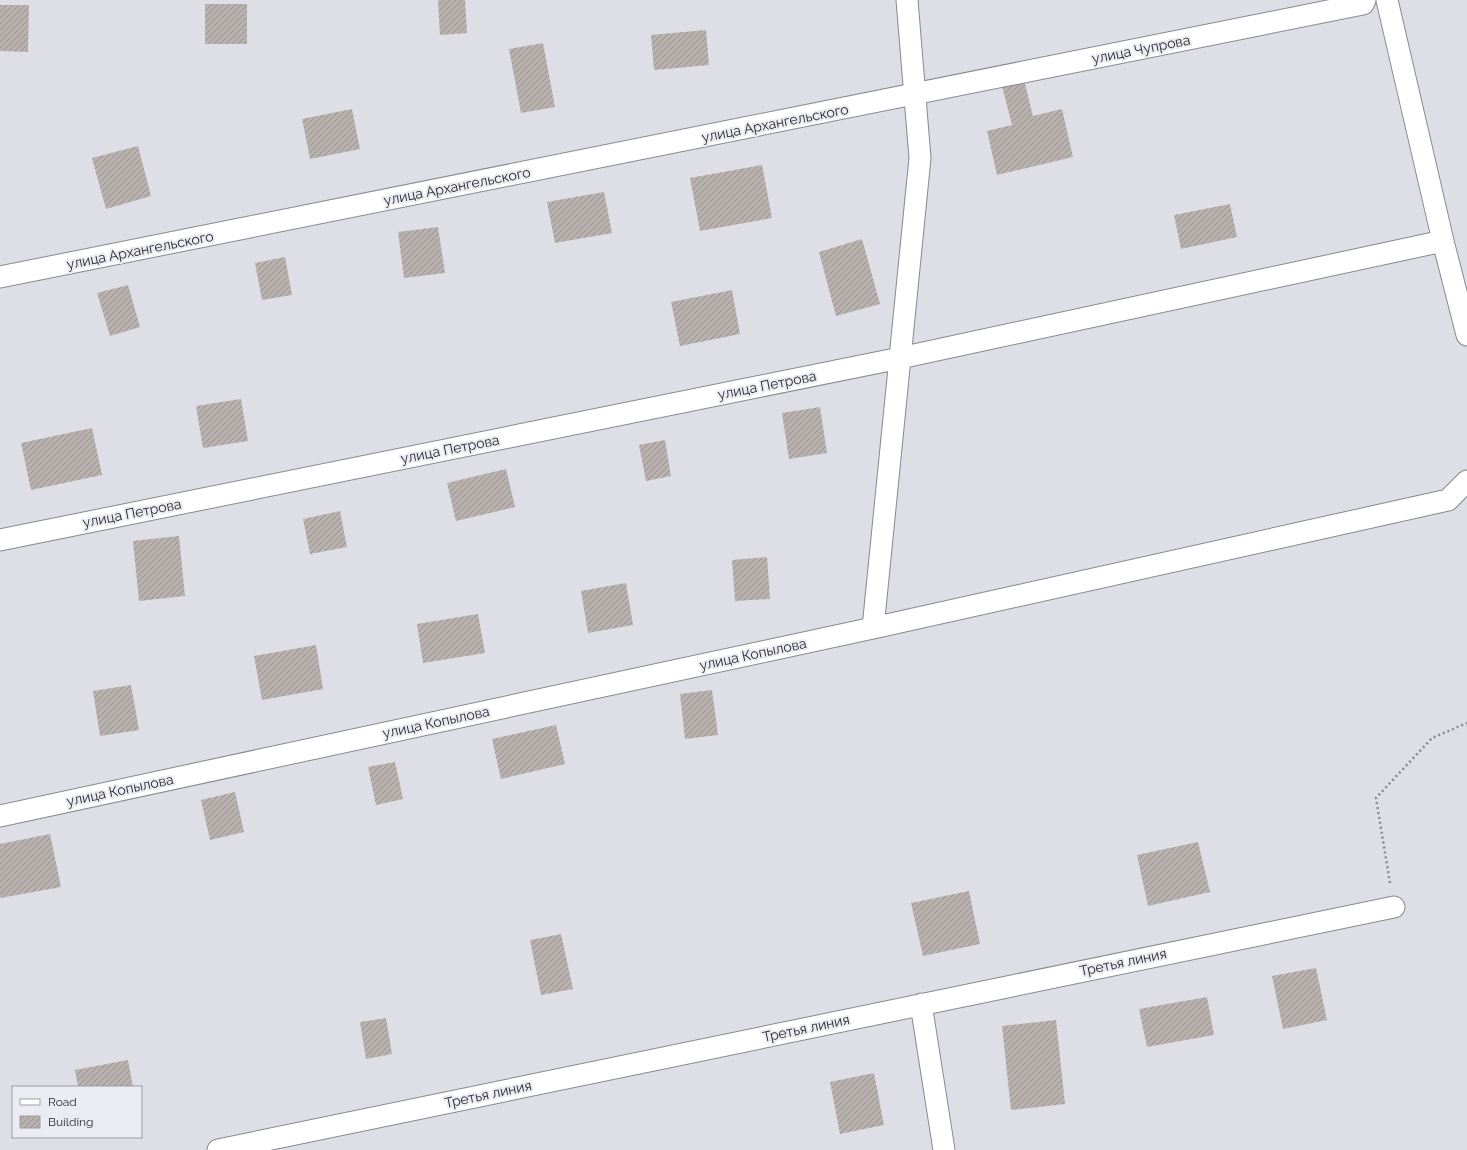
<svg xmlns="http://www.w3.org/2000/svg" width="1467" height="1150" font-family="Raleway,sans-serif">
	<defs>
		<pattern id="building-hatch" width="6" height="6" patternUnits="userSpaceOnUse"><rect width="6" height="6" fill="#b9b1ad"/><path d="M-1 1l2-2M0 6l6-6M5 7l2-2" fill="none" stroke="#97908d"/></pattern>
	</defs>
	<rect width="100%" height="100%" fill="#dedee6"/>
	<path fill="url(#building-hatch)" d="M438,0H465L467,33L440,35Z
		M205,4H247V44H205Z
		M0,5H29L28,52L0,51Z
		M706,30L709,65L654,70L651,35Z
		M543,43L555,107L521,113L509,49Z
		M1024,80L1033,116L1062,109L1073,157L997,175L987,131L1012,125L1002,86Z
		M352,109L360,149L310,159L302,119Z
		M138,146L151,196L106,209L92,158Z
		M762,165L772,218L700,231L690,178Z
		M604,192L612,233L555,243L547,202Z
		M1230,204L1237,237L1181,249L1174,215Z
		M438,227L445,273L404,278L398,232Z
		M862,239L880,304L836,316L819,252Z
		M285,257L292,295L262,300L255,263Z
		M128,285L140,327L110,336L97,293Z
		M732,290L740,334L680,346L671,302Z
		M241,399L248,441L203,448L196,406Z
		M820,407L827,453L789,459L782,413Z
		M92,428L102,475L31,490L21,443Z
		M665,440L671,476L646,481L639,445Z
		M506,469L515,507L456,521L447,483Z
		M340,511L347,547L310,554L303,519Z
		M179,536L185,596L139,601L133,541Z
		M767,557L770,599L735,601L732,560Z
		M626,583L633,625L588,633L581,591Z
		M478,614L485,653L423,663L417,624Z
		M316,645L323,689L262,700L254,656Z
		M131,685L139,730L100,736L93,691Z
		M712,690L718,735L685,739L680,694Z
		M556,725L565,764L501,779L492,739Z
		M395,762L403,799L376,805L368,767Z
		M235,792L244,832L210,840L201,800Z
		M50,834L61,887L0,898V844Z
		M1198,842L1210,892L1148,906L1137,855Z
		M969,891L980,944L923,956L911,903Z
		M561,934L573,989L541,995L530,940Z
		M1316,968L1327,1020L1283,1029L1272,976Z
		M1207,997L1214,1035L1147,1047L1139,1009Z
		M386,1018L392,1054L366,1059L360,1022Z
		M1056,1020L1065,1104L1011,1110L1002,1026Z
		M128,1060L133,1087H78L75,1070Z
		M874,1073L884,1125L840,1134L830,1082Z"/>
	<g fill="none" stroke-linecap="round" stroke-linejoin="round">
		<g stroke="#888890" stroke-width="23">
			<path id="minor" d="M1443,241L1467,335
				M0,277L1363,4L1365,0
				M0,540L900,358L1443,241L1387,0
				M873,628L920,158L907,0
				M0,816L873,628L1448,500L1467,481
				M921,1004L944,1150
				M218,1150L1394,907"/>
		</g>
		<path stroke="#87878d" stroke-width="2.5" stroke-dasharray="2 3" stroke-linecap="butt" d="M1390,883L1376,798L1432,738L1467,723"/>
		<use href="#minor" stroke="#fff" stroke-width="21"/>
	</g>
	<g text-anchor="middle" stroke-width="4" stroke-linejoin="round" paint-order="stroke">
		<g font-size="14" fill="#2a2a2d" stroke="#ebebf3">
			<text transform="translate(1141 49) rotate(-11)" y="5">улица Чупрова</text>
			<text transform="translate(775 123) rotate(-11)" y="5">улица Архангельского</text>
			<text transform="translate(457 186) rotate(-11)" y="5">улица Архангельского</text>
			<text transform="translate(140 250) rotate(-11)" y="5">улица Архангельского</text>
			<text transform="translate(767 385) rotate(-11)" y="5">улица Петрова</text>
			<text transform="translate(450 449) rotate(-11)" y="5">улица Петрова</text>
			<text transform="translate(132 513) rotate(-11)" y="5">улица Петрова</text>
			<text transform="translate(753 654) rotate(-12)" y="5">улица Копылова</text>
			<text transform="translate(436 722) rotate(-12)" y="5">улица Копылова</text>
			<text transform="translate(120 790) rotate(-12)" y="5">улица Копылова</text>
			<text transform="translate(1123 962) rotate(-12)" y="5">Третья линия</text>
			<text transform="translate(806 1028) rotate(-12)" y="5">Третья линия</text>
			<text transform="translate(488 1094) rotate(-12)" y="5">Третья линия</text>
		</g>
	</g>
	<rect x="12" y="1086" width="130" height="52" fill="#ebebf3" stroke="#9e9ea4"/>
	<rect x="20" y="1099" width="20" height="6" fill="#ffffff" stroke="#9e9ea4"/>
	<text x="48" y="1106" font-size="12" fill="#2a2a2d">Road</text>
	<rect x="20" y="1116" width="20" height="12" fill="url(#building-hatch)" stroke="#9e9ea4"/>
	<text x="48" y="1126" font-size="12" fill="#2a2a2d">Building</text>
</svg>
